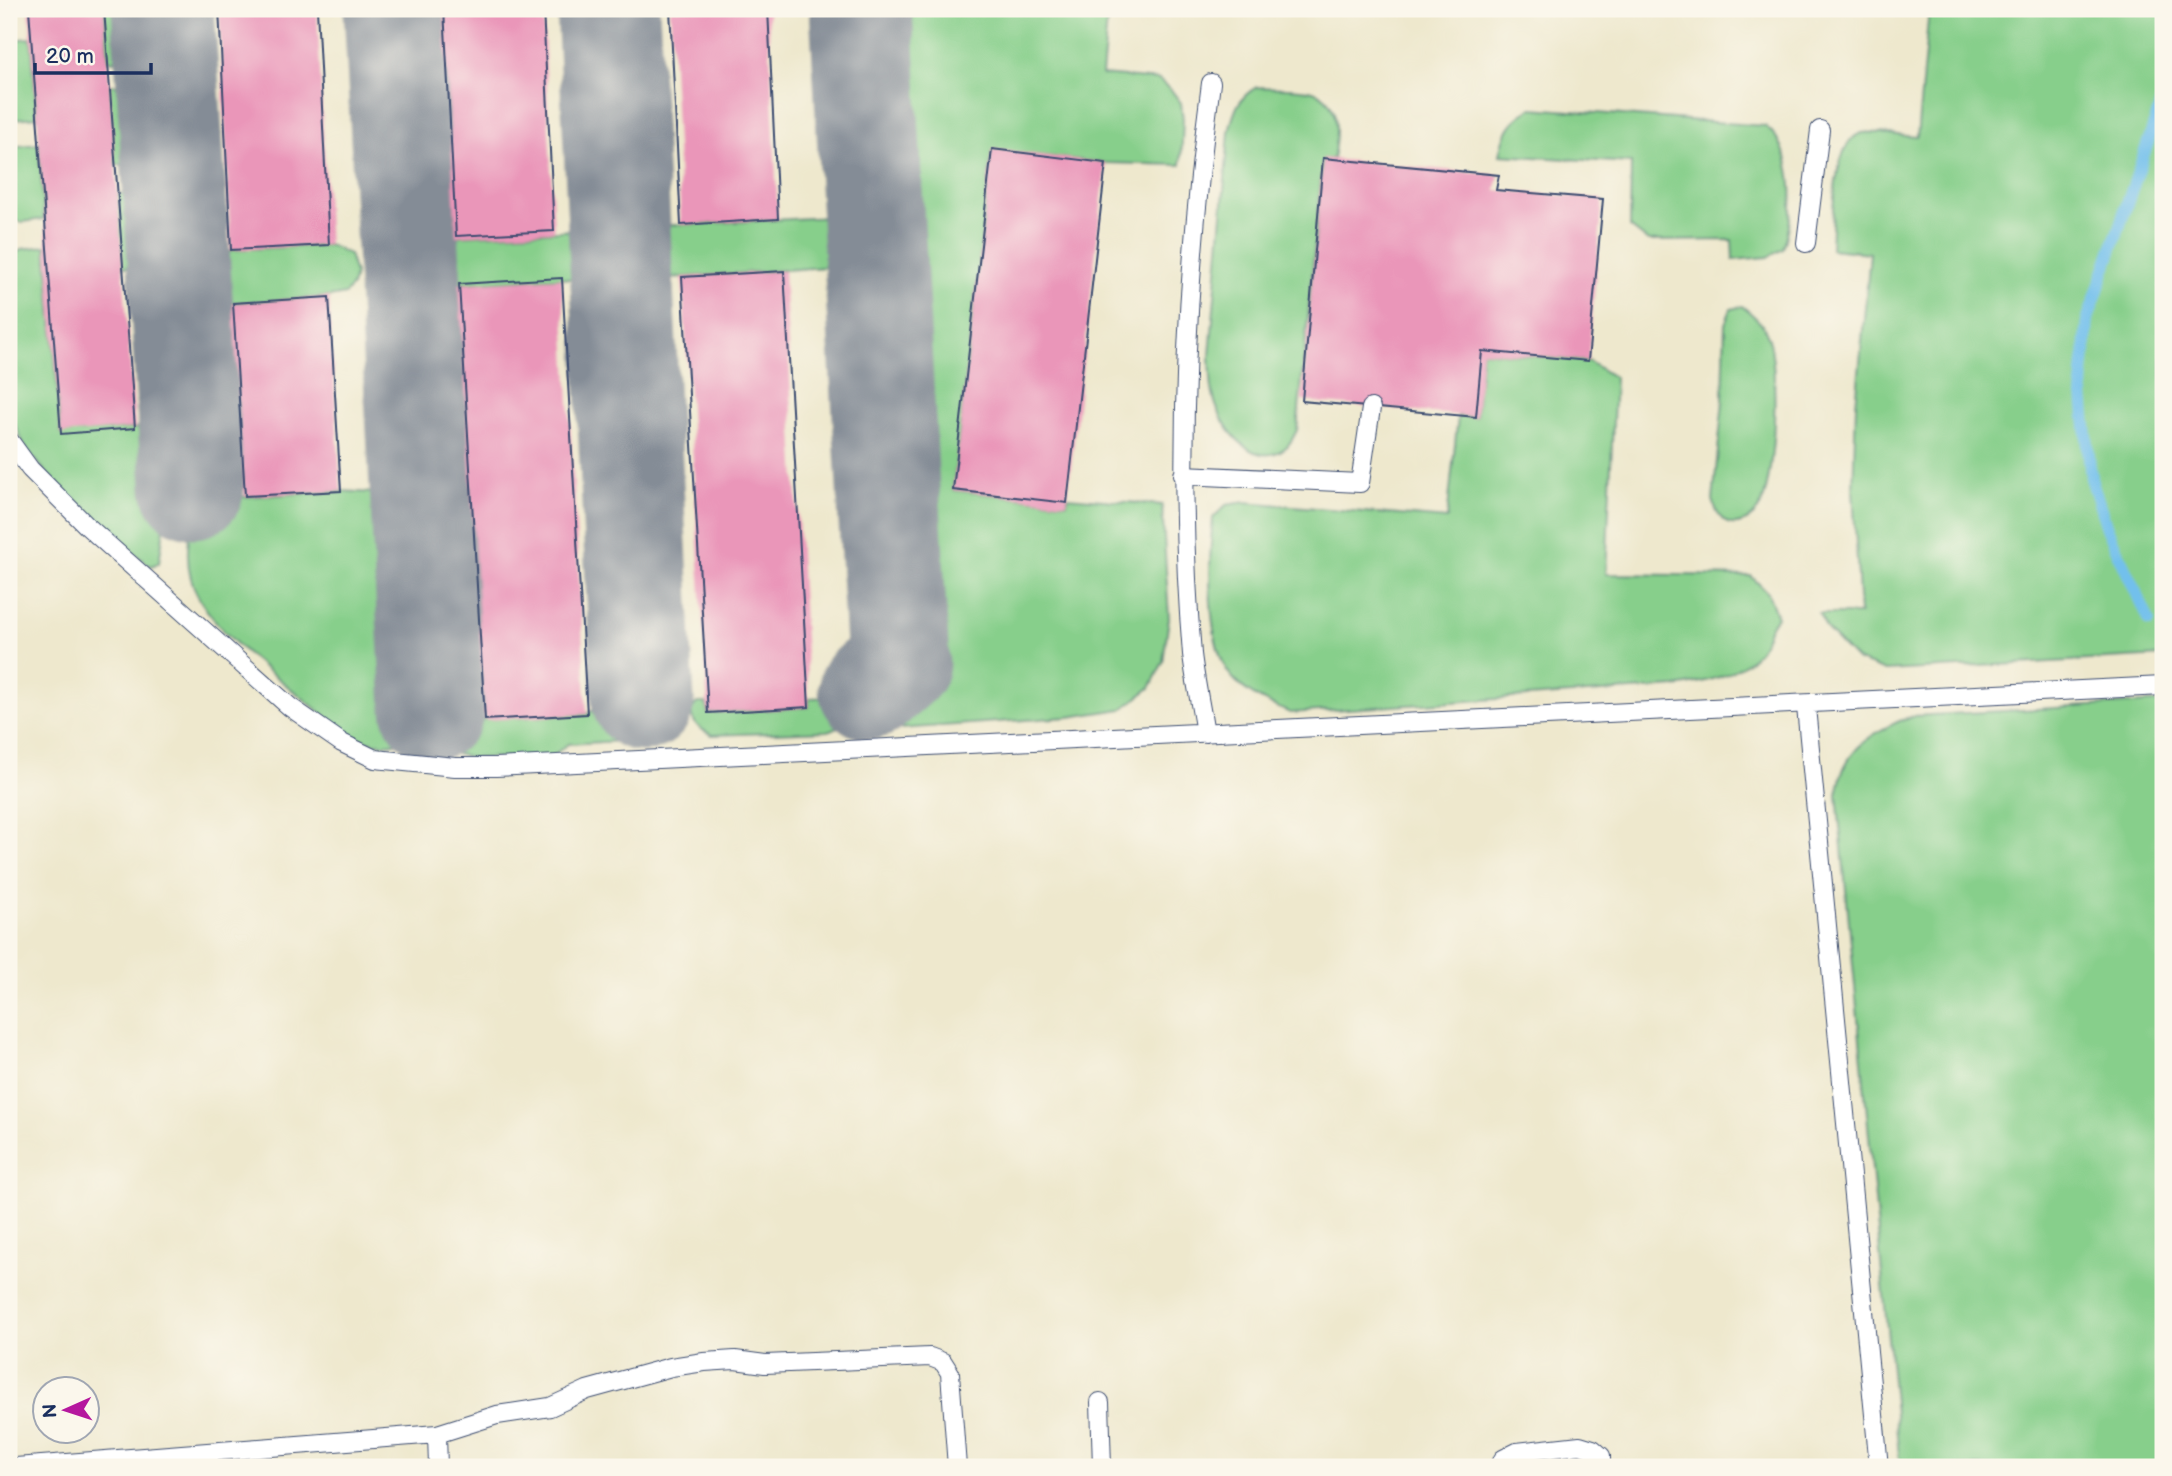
<svg xmlns="http://www.w3.org/2000/svg" width="2172" height="1476" font-family="'Balsamiq Sans',sans-serif">
	<rect width="100%" height="100%" fill="#fbf7ec"/>
	<filter id="ink" filterUnits="userSpaceOnUse"><feTurbulence type="fractalNoise" baseFrequency=".0143" numOctaves="2"/><feDisplacementMap in="SourceGraphic" scale="14" xChannelSelector="R" yChannelSelector="G"/><feConvolveMatrix kernelMatrix="1 2 1 2 8 2 1 2 1" color-interpolation-filters="sRGB"/></filter>
	<filter id="wash" filterUnits="userSpaceOnUse"><feTurbulence type="fractalNoise" baseFrequency=".00686" numOctaves="4" result="noise"/><feDisplacementMap in="SourceGraphic" scale="28" xChannelSelector="R" yChannelSelector="G"/><feGaussianBlur stdDeviation="1.57" result="paint"/><feColorMatrix in="noise" values="0 0 0 0 0 0 0 0 0 0 0 0 0 0 0 0 0 1.4 0 .05"/><feComposite in="paint" operator="in"/></filter>
	<g filter="url(#wash)">
		<rect width="100%" height="100%" fill="#eee8cd"/>
		<path fill="#87cf8b" stroke="#517f74" stroke-width="2" d="M104,9H146C148,40 144,59 108,61Z
			M904,9H1108L1102,75L1159,80L1172,91L1181,103L1183,119L1181,165L1106,163L992,150L953,490L1067,503L1068,497L1162,505L1169,618L1163,662L1150,688L1122,709L1069,717L899,729L888,723L882,704L883,693L938,690Z
			M1929,9H2163V656L1885,671L1856,660L1828,631L1819,614H1860L1853,490L1856,405L1870,253L1831,249C1833,222 1831,141 1862,133C1873,130 1904,137 1917,137Z
			M31,38L37,117L15,119L9,116V40Z
			M109,85C118,85 128,83 136,87C155,95 158,135 149,150C142,161 127,165 115,165Z
			M1257,87C1273,88 1298,87 1313,91C1342,100 1337,136 1333,159H1323L1297,430C1294,436 1290,445 1285,448C1256,469 1228,434 1218,410C1210,393 1211,374 1210,355L1229,132C1234,112 1237,98 1257,87Z
			M1532,108L1765,126C1798,150 1795,214 1783,249L1768,257L1733,260L1732,240L1648,241L1630,227L1631,163L1500,155C1505,130 1510,121 1532,108Z
			M39,144L44,219L23,222L10,220L9,147Z
			M129,192C137,194 143,195 149,201C161,214 161,246 149,259C142,267 131,267 122,267L117,195Z
			M849,216L853,265L658,279L650,269L647,237L655,226Z
			M579,230L595,237L604,249C598,277 590,283 562,278L459,284H446C432,263 436,250 456,236Z
			M329,245L349,254L355,274L352,286L345,294L329,297L233,303L222,301C212,277 217,271 231,250Z
			M46,246L61,433L135,428L154,431L163,438L169,449L168,500L159,563L151,566L132,552L48,475L25,447L9,411V257L22,249Z
			M1742,306C1751,313 1763,323 1767,334C1780,362 1775,477 1761,505C1754,520 1731,534 1719,515C1716,512 1715,505 1713,500L1723,401L1725,324L1731,309Z
			M1482,351L1588,361L1615,378L1606,574L1751,576L1768,593L1777,617C1767,627 1767,641 1759,651C1739,676 1705,682 1676,687L1290,713C1268,703 1247,695 1231,676C1205,644 1209,557 1213,518L1226,505L1245,502L1447,519L1458,416L1476,417Z
			M341,491L375,493L380,501L396,719L405,728L403,740C393,745 378,745 367,741C343,734 323,714 305,700C268,670 225,641 200,600C189,581 186,560 189,538C191,520 193,507 210,499Z
			M856,696C855,716 847,726 827,731L712,735C700,729 692,724 691,710L697,703H706L708,713L809,707V698Z
			M2163,702V1467H1900L1837,794C1839,786 1841,774 1845,766C1858,739 1886,726 1912,716Z
			M637,706C652,706 659,706 667,719L665,732L655,738L638,740L568,744L551,757L473,758L448,752L433,743L434,722L587,714L595,709Z"/>
		<g fill="none" stroke-linecap="round" stroke-linejoin="round">
			<path stroke="#72c0ec" stroke-width="12" d="M2149,621L2107,528L2091,478L2082,385L2088,319L2163,98"/>
			<path stroke="#848c96" stroke-width="103" d="M163,9L193,487
				M395,9L433,708
				M608,9L643,700
				M861,9L898,663L870,688"/>
		</g>
		<g id="blocks">
			<path fill="#ea96b9" d="M29,9H104L135,428L61,434Z
				M219,9H317L329,245L231,250Z
				M444,9H543L554,231L456,236Z
				M670,9H768L778,219L681,225Z
				M992,149L1106,163L1067,503L953,490Z
				M1323,158L1499,175L1496,190L1603,199L1588,361L1482,351L1476,417L1302,401Z
				M784,271L809,707L708,713L682,277Z
				M562,278L587,714L485,720L459,284Z
				M329,297L341,491L245,496L233,303Z"/>
		</g>
	</g>
	<g filter="url(#ink)">
		<use href="#blocks" fill-opacity="0" stroke="#3b4b6f" stroke-width="2"/>
		<g fill="none" stroke-linecap="round" stroke-linejoin="round">
			<g stroke="#3b4b6f" stroke-width="20">
				<path id="service" d="M1806,243L1820,130
					M9,440L30,469L87,526L290,707L342,743L375,759L455,767H496C1052,740 1608,718 2163,686
					M1183,475L1360,483L1371,408
					M1806,707L1879,1467
					M1205,733C1201,707 1195,680 1192,654C1176,465 1186,272 1211,83
					M1100,1402L1102,1467
					M437,1434L497,1415L550,1407L587,1390L671,1367L704,1362L735,1360L765,1364L930,1357L943,1362L950,1373L957,1467
					M16,1467L437,1434L438,1467
					M1500,1467L1503,1459L1517,1452L1580,1445L1593,1449L1601,1456V1467"/>
			</g>
			<use href="#service" stroke="#fff" stroke-width="18"/>
		</g>
	</g>
	<rect width="2172" height="1476" fill="none" stroke="#fbf7ec" stroke-width="35"/>
	<g transform="translate(66 1410) rotate(267)"><circle r="33" fill="#fbf7ec" stroke="#a1a7b3" stroke-width="2"/>
	<path d="M0-5L12 26L0 18L-12 26Z" fill="#b5179e"/>
	<text y="-10" font-size="19" font-weight="bold" text-anchor="middle" fill="#1b2f5e">N</text>
	</g>
	<path d="M35 63v10h116v-10" fill="none" stroke="#1b2f5e" stroke-width="3.5"/>
	<text x="46" y="63" font-size="21" fill="#1b2f5e" stroke="#fbf7ec" stroke-width="5" paint-order="stroke">20 m</text>
</svg>
